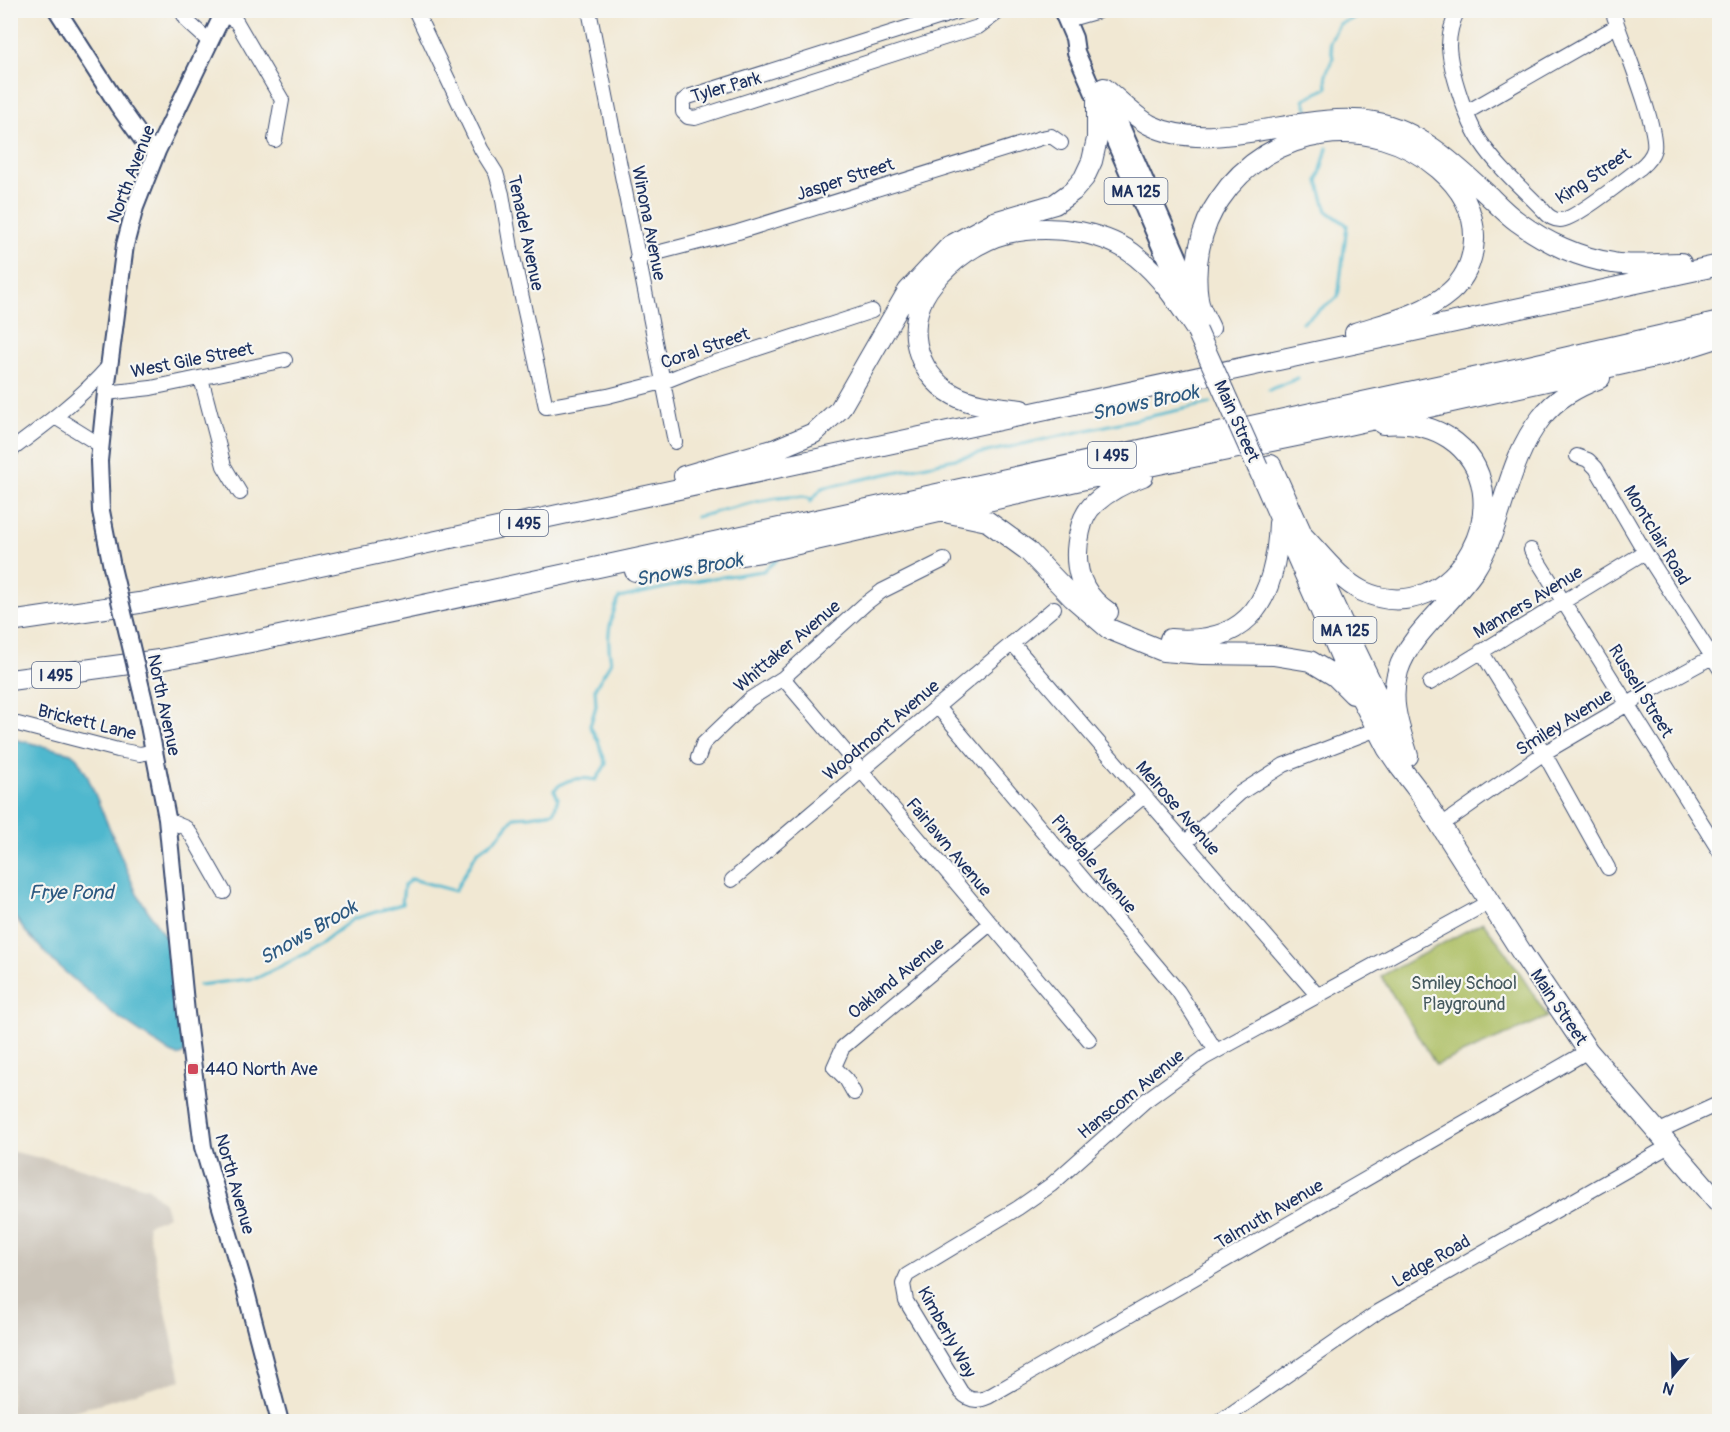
<svg xmlns="http://www.w3.org/2000/svg" width="1730" height="1432" font-family="Pangolin,sans-serif">
	<rect width="100%" height="100%" fill="#f6f6f2"/>
	<filter id="ink" filterUnits="userSpaceOnUse"><feTurbulence type="fractalNoise" baseFrequency=".0167" numOctaves="2"/><feDisplacementMap in="SourceGraphic" scale="12" xChannelSelector="R" yChannelSelector="G"/><feConvolveMatrix kernelMatrix="1 2 1 2 8 2 1 2 1" color-interpolation-filters="sRGB"/></filter>
	<filter id="wash" filterUnits="userSpaceOnUse"><feTurbulence type="fractalNoise" baseFrequency=".008" numOctaves="4" result="noise"/><feDisplacementMap in="SourceGraphic" scale="24" xChannelSelector="R" yChannelSelector="G"/><feGaussianBlur stdDeviation="1.35" result="paint"/><feColorMatrix in="noise" values="0 0 0 0 0 0 0 0 0 0 0 0 0 0 0 0 0 1.4 0 .05"/><feComposite in="paint" operator="in"/></filter>
	<g filter="url(#wash)">
		<rect width="100%" height="100%" fill="#f1e8d3"/>
		<path fill="#cac3b8" d="M10,1151L63,1163L149,1188L164,1203L168,1216L147,1225L181,1380L39,1421H15L11,1419Z"/>
		<path fill="#abbd60" stroke="#63765f" stroke-width="1.5" d="M1483,922L1504,949L1548,1017L1436,1065L1381,976Z"/>
		<path fill="#50b8ce" stroke="#367496" stroke-width="1.5" d="M10,738L71,753L77,758L87,775L137,894L173,949L185,1051C181,1057 177,1056 171,1053L115,1015L56,964L24,930L13,914L10,905Z"/>
		<g fill="none" stroke-linecap="round" stroke-linejoin="round">
			<path stroke="#50b8ce" stroke-width="3" d="M1308,110L1304,99L1327,88L1326,74L1333,58L1330,42L1339,24L1365,14V10
				M1302,322L1338,297L1347,225L1327,211L1318,181L1327,148
				M1269,390L1298,378
				M810,502L822,488L1211,403
				M696,517C723,511 787,490 811,499
				M199,985L257,978L309,952L353,919L402,904L404,885L412,879L455,891L477,852L497,838L514,817L530,816L554,812L558,798L554,790C566,778 579,777 596,780L606,764L598,741L590,726L596,706L595,688L611,662C606,636 609,622 619,598L700,580L763,571L777,560"/>
		</g>
	</g>
	<g filter="url(#ink)">
		<g fill="none" stroke-linecap="round" stroke-linejoin="round">
			<g stroke="#3b4b70" stroke-width="16">
				<path id="minor" d="M181,10L188,22L210,42
					M415,10L481,149L496,173L502,194L511,248L546,407L608,396L663,382L698,368L872,311
					M589,10L675,442
					M963,10L688,97L683,101V112L688,117L695,118L978,27L1001,10
					M1458,10C1452,22 1449,34 1449,46C1450,71 1467,122 1481,142C1498,168 1523,189 1544,211C1548,216 1553,220 1560,220C1575,220 1626,178 1640,168C1646,163 1652,157 1654,149C1658,126 1621,38 1612,10
					M223,15L236,21L282,100L275,140
					M1067,20L1102,10
					M1467,112L1617,26
					M637,258L738,232L1041,138L1051,136L1061,143
					M201,378L224,466L240,493
					M106,393L151,388L285,360
					M55,417L100,445
					M10,451C45,425 80,399 109,366
					M1577,456L1588,460L1596,468L1645,552L1720,669
					M1531,550L1720,852
					M1012,643L1318,996
					M1481,651L1544,753L1608,868
					M783,678L1089,1040
					M1430,683L1645,552
					M937,706L1178,991L1216,1051
					M10,722L118,750L140,754L154,751
					M698,758L703,744L750,699L783,678L865,604L882,591L944,560
					M167,820L186,828L192,836L224,892
					M1440,826L1544,753L1650,691L1712,657
					M1185,843L1240,793L1284,765L1377,729
					M1067,861L1144,796
					M732,880L1054,608
					M1489,902L1204,1058L1145,1101L1051,1185L1018,1208L907,1275L903,1284L906,1301L961,1392C968,1400 977,1402 988,1397L1588,1051
					M854,1093L846,1079L834,1067L843,1047L990,924
					M1657,1132L1720,1103
					M1219,1422L1378,1312L1669,1146"/>
			</g>
			<g stroke="#3b4b70" stroke-width="20">
				<path id="major" d="M57,10L118,105L145,143L157,151
					M1062,10L1074,38L1076,52L1186,305
					M1105,90L1196,297
					M112,567L101,511L99,461L107,383L125,245L135,207L157,151L225,10
					M145,705L167,818L186,1013L203,1147L245,1288L280,1422"/>
			</g>
			<g stroke="#3b4b70" stroke-width="22">
				<path id="highway" d="M1104,88C1119,100 1133,116 1150,125C1213,157 1304,109 1374,122C1420,130 1457,167 1491,198C1499,206 1508,215 1518,222C1545,242 1579,258 1613,263C1635,267 1658,263 1681,263
					M1210,328C1206,319 1199,309 1198,299C1193,265 1200,227 1220,199C1269,126 1371,110 1439,169C1460,187 1475,211 1474,240C1473,260 1465,279 1450,292C1424,315 1386,323 1355,333
					M1021,410C999,407 974,406 954,395C913,373 903,319 933,283C951,260 979,240 1007,233C1030,228 1057,228 1080,232C1099,236 1122,244 1137,257C1163,278 1179,304 1197,331
					M1271,465L1335,607L1393,728
					M1258,468L1349,675L1387,748L1400,767L1420,793L1522,953L1588,1051L1720,1204
					M684,476L776,449L814,433L840,409L908,291L950,246L994,222L1055,204L1073,191L1084,178L1092,161L1097,139V100
					M949,513L987,521L1027,550L1073,598L1109,629L1163,651L1202,654L1273,655L1310,661L1335,676L1353,694
					M1305,538C1322,556 1340,580 1362,591C1455,635 1530,492 1449,438C1429,425 1406,422 1383,424
					M635,571L767,551L1085,479L1321,431L1664,355L1720,337
					M1108,612C1079,593 1072,564 1080,531C1082,521 1086,511 1095,503C1108,491 1126,482 1143,476
					M10,622L139,603L237,584L1720,265
					M1170,639C1252,647 1276,595 1279,523
					M10,680L159,660L256,641L1520,368L1720,322
					M1408,756C1399,726 1389,702 1398,671C1409,634 1454,602 1475,569C1504,523 1506,462 1541,418C1556,398 1577,387 1600,378"/>
			</g>
			<use href="#minor" stroke="#fff" stroke-width="14"/>
			<use href="#major" stroke="#fff" stroke-width="16"/>
			<use href="#highway" stroke="#fff" stroke-width="20"/>
			<g stroke="#3b4b70" stroke-width="20" stroke-linecap="butt">
				<path id="major-bridge" d="M112,567L145,705"/>
			</g>
			<g stroke="#3b4b70" stroke-width="22" stroke-linecap="butt">
				<path id="highway-bridge" d="M1197,331L1258,468"/>
			</g>
			<use href="#major-bridge" stroke="#fff" stroke-width="16"/>
			<use href="#highway-bridge" stroke="#fff" stroke-width="20"/>
		</g>
	</g>
	<rect fill="#d1495b" stroke="#f6f6f2" stroke-width="2" x="187" y="1063" width="12" height="12" rx="3"/>
	<g text-anchor="middle" stroke-width="4.5" stroke-linejoin="round" paint-order="stroke">
		<g fill="#f6f6f2" stroke="#5d6b8a" stroke-width="1.5">
			<rect x="1104.5" y="178" width="63" height="26" rx="4.5"/>
			<rect x="1088" y="442" width="48" height="26" rx="4.5"/>
			<rect x="500" y="510" width="48" height="26" rx="4.5"/>
			<rect x="1313.5" y="617" width="63" height="26" rx="4.5"/>
			<rect x="32" y="662" width="48" height="26" rx="4.5"/>
		</g>
		<g font-size="16" font-weight="bold" fill="#1b2f5e">
			<text x="1136" y="197">MA 125</text>
			<text x="1112" y="461">I 495</text>
			<text x="524" y="529">I 495</text>
			<text x="1345" y="636">MA 125</text>
			<text x="56" y="681">I 495</text>
		</g>
		<g font-size="18" fill="#1b2f5e" stroke="#f6f6f2">
			<text transform="translate(726 87) rotate(-16)" y="6">Tyler Park</text>
			<text transform="translate(131 174) rotate(-69)" y="6">North Avenue</text>
			<text transform="translate(1593 176) rotate(-34)" y="6">King Street</text>
			<text transform="translate(845 179) rotate(-18)" y="6">Jasper Street</text>
			<text transform="translate(649 223) rotate(79)" y="6">Winona Avenue</text>
			<text transform="translate(526 233) rotate(78)" y="6">Tenadel Avenue</text>
			<text transform="translate(705 348) rotate(-19)" y="6">Coral Street</text>
			<text transform="translate(192 360) rotate(-11)" y="6">West Gile Street</text>
			<text transform="translate(1237 421) rotate(66)" y="6">Main Street</text>
			<text transform="translate(1657 535) rotate(59)" y="6">Montclair Road</text>
			<text transform="translate(1528 602) rotate(-31)" y="6">Manners Avenue</text>
			<text transform="translate(787 646) rotate(-40)" y="6">Whittaker Avenue</text>
			<text transform="translate(1641 691) rotate(58)" y="6">Russell Street</text>
			<text transform="translate(164 705) rotate(78)" y="6">North Avenue</text>
			<text transform="translate(87 722) rotate(14)" y="6">Brickett Lane</text>
			<text transform="translate(1564 722) rotate(-32)" y="6">Smiley Avenue</text>
			<text transform="translate(881 730) rotate(-40)" y="6">Woodmont Avenue</text>
			<text transform="translate(1178 808) rotate(49)" y="6">Melrose Avenue</text>
			<text transform="translate(949 847) rotate(50)" y="6">Fairlawn Avenue</text>
			<text transform="translate(1094 864) rotate(50)" y="6">Pinedale Avenue</text>
			<text transform="translate(896 978) rotate(-39)" y="6">Oakland Avenue</text>
			<text transform="translate(1559 1007) rotate(56)" y="6">Main Street</text>
			<text transform="translate(1131 1094) rotate(-39)" y="6">Hanscom Avenue</text>
			<text transform="translate(235 1184) rotate(74)" y="6">North Avenue</text>
			<text transform="translate(1269 1214) rotate(-30)" y="6">Talmuth Avenue</text>
			<text transform="translate(1431 1261) rotate(-30)" y="6">Ledge Road</text>
			<text transform="translate(947 1332) rotate(61)" y="6">Kimberly Way</text>
		</g>
		<g font-size="18" fill="#465a5f" stroke="#f6f6f2">
			<text x="1464" y="989">Smiley School<tspan x="1464" dy="21">Playground</tspan></text>
		</g>
		<g font-size="18" fill="#1b2f5e" stroke="#f6f6f2" text-anchor="start">
			<text x="205" y="1075">440 North Ave</text>
		</g>
		<g font-size="20" font-style="italic" fill="#2b5880" stroke="#f6f6f2">
			<text transform="translate(1145 402) rotate(-12)" y="7">Snows Brook</text>
			<text transform="translate(689 569) rotate(-11)" y="7">Snows Brook</text>
			<text x="71" y="899">Frye Pond</text>
			<text transform="translate(308 932) rotate(-30)" y="7">Snows Brook</text>
		</g>
	</g>
	<rect width="1730" height="1432" fill="none" stroke="#f6f6f2" stroke-width="36"/>
	<g transform="translate(1673 1375) rotate(199)" stroke="#f6f6f2" stroke-width="4.5" paint-order="stroke">
	<path d="M0-4.5L10 22L0 15L-10 22Z" fill="#1b2f5e"/>
	<text y="-9" font-size="16" font-weight="bold" text-anchor="middle" fill="#1b2f5e">N</text>
	</g>
</svg>
